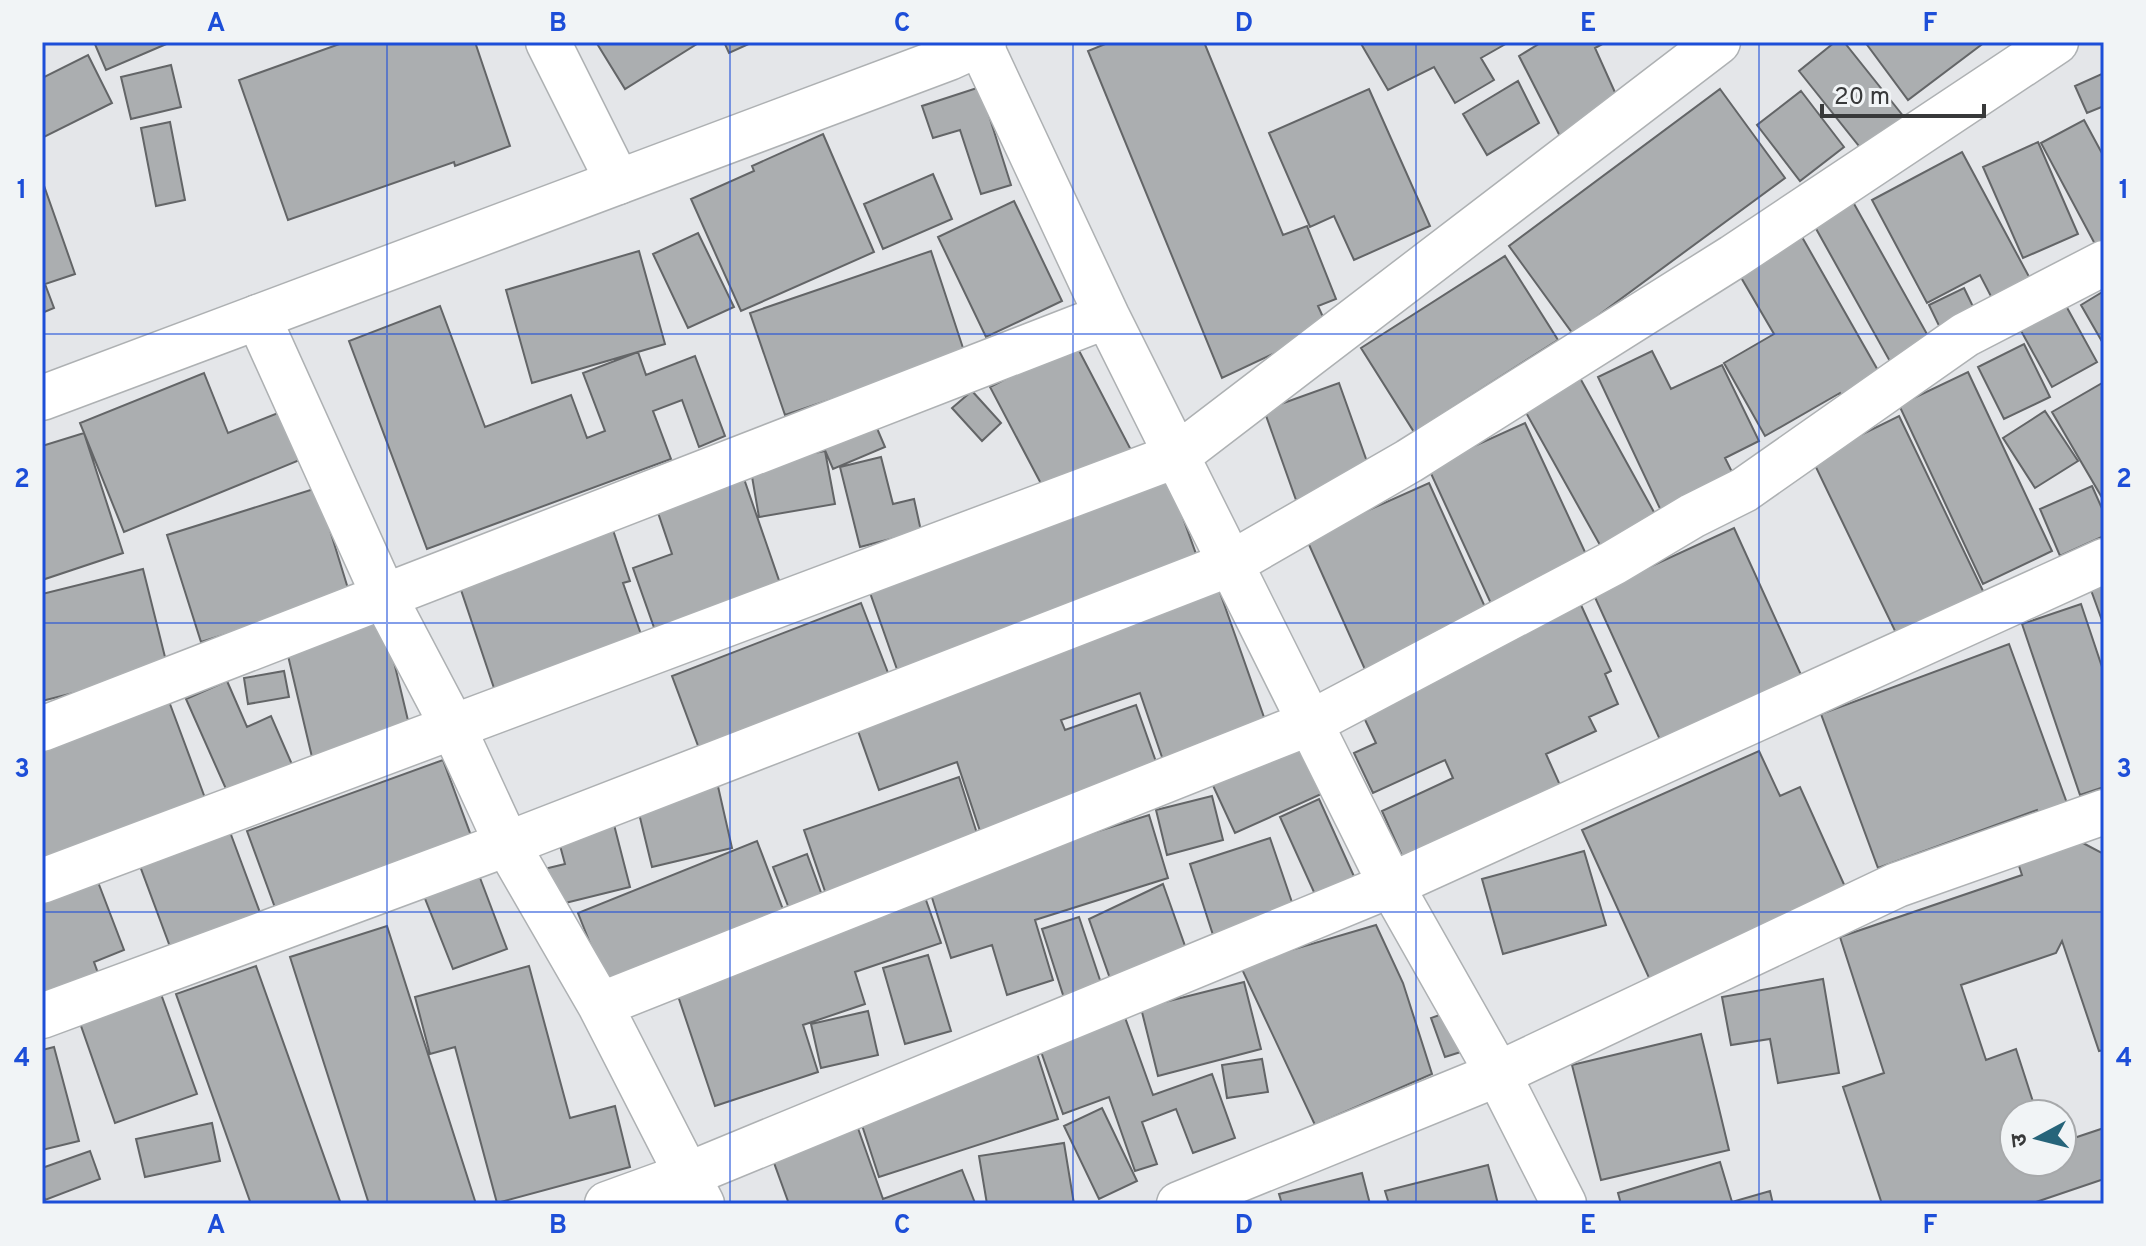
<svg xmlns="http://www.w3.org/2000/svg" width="2146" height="1246" font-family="Overpass,'Noto Sans Devanagari',sans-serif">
	<rect width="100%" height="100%" fill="#e4e6e9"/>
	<path fill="#abaeb0" stroke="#636567" stroke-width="2" d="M94,42H171L106,70Z
		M345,42H475L510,146L455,166L454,162L288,220L239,80Z
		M596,42H700L625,89Z
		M724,42H753L729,53Z
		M1110,42H1204L1283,235L1307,226L1336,299L1318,306L1328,328L1222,378L1088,51Z
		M1360,42H1509L1481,58L1494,80L1455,103L1434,67L1388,90Z
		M1542,42H1606L1595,48L1622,108L1566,148L1519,56Z
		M1835,42H1844L1904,117L1863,151L1799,71Z
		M1865,42H1985L1908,100Z
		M88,55L112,103L42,138V78Z
		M171,65L181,107L131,119L121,77Z
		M2104,73V106L2087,113L2075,86Z
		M1518,81L1539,123L1487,155L1463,114Z
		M980,87L1011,185L981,194L960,130L933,138L922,106Z
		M1369,89L1430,226L1354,260L1334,216L1310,227L1269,133Z
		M1720,89L1785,178L1573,334L1509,246Z
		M1801,91L1844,147L1800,181L1757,125Z
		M2084,120L2104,157V242L2096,246L2041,143Z
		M170,122L185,200L156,206L141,128Z
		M823,134L874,252L741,311L691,199L754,171L752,166Z
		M2038,142L2078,234L2023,258L1983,167Z
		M1962,152L2034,286L1996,306L1980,275L1927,303L1872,200Z
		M933,174L952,219L883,249L864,204Z
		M42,180L75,274L45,284L54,308L42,313Z
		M1014,201L1062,301L986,337L938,237Z
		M1853,202L1932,343L1892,365L1814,225Z
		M698,233L734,307L688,328L653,254Z
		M1802,237L1880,374L1842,396L1840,393L1765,436L1724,363L1774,334L1739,274Z
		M639,251L665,344L532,383L506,290Z
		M931,251L965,354L785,415L750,313Z
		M1505,256L1558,340L1414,432L1361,348Z
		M1964,288L1979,319L1944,336L1929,305Z
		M2104,291V345L2081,305Z
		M2065,304L2097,362L2052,387L2020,329Z
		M440,306L485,427L571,395L587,438L605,431L583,373L638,352L646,375L695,356L725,436L699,447L682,400L653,411L671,459L427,549L349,341Z
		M1075,343L1131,450L1047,495L990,387Z
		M2024,344L2050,397L2004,419L1978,367Z
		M1652,351L1671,389L1722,365L1759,441L1725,458L1737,482L1664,517L1598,377Z
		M1968,372L2052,551L1983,584L1899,405Z
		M204,373L228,433L288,409L307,457L124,532L80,423Z
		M1580,378L1660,523L1605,554L1524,409Z
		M2104,382V501L2052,412Z
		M1339,383L1371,473L1296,500L1264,410Z
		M972,391L1001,423L982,441L952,408Z
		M2045,411L2078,461L2035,488L2003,438Z
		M1899,416L1984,593L1897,635L1812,459Z
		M873,419L885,447L833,469L821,441Z
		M1525,423L1591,565L1494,610L1428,467Z
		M84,433L123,553L42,580V446Z
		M825,451L835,504L759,517L750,465Z
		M881,457L893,504L914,499L921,531L860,547L840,467Z
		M1165,468L1200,565L899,675L868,587Z
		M742,473L783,592L657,636L633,568L672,554L655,504Z
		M1429,483L1490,618L1367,674L1306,538Z
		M2092,486L2104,513V536L2060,556L2040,509Z
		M317,488L350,595L201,642L167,535Z
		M611,524L630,581L623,583L644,643L496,694L457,578Z
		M1734,528L1802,677L1661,742L1593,593Z
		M143,569L168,669L42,701V594Z
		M2104,572V626L2087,579Z
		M1217,584L1266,723L1163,760L1140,693L1061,720L1065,730L1136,705L1161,776L983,840L957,762L879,790L852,714Z
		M861,603L890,678L700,751L672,676Z
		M2081,604L2104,673V787L2080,795L2022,624Z
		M1581,605L1611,671L1605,674L1618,704L1589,717L1596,731L1546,754L1564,794L1407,867L1382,811L1453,778L1445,760L1373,793L1354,753L1376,743L1359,707Z
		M384,620L411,733L312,757L285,643Z
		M2009,644L2072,817L2044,828L2037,810L1878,868L1821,714Z
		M284,671L289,697L248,704L244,678Z
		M227,681L247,727L271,716L294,769L230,798L186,699Z
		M167,696L208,806L42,860V745Z
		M1303,734L1328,791L1235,833L1209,777Z
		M1759,751L1780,796L1800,787L1847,891L1650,980L1582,830Z
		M443,760L473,841L277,913L247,831Z
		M959,777L981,846L827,897L804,830Z
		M717,782L732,848L652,867L636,801Z
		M1212,796L1223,840L1167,855L1156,810Z
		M1319,799L1357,883L1318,901L1280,817Z
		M611,813L630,887L549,907L540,870L565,864L555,827Z
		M1149,815L1168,878L1035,920L1053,980L1007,995L992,945L951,958L928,885Z
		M230,832L262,918L172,952L140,866Z
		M1270,838L1295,911L1214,938L1190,864Z
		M757,841L787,920L609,991L578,913Z
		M2081,842L2104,854V1050L2099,1051L2062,941L2056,953L1961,985L1986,1060L2016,1049L2037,1114H2014V1162H2062V1142L2104,1128V1179L2030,1204H1882L1843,1087L1884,1073L1840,937L2022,875L2018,863Z
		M1584,851L1606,925L1503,954L1482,879Z
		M807,854L823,898L790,911L773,867Z
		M477,870L507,949L453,969L422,891Z
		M98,882L124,950L94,962L99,976L42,997V903Z
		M920,883L941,943L855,972L865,1004L803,1025L818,1072L715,1106L673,981Z
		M1163,884L1190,960L1113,987L1089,919Z
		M1079,917L1102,986L1064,998L1042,929Z
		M1376,925L1403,983L1432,1074L1315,1125L1240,965Z
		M387,926L476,1204H369L290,957Z
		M928,955L951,1031L905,1044L883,968Z
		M256,966L341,1204H251L176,994Z
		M529,966L570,1118L615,1106L630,1167L497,1203L455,1047L430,1054L415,997Z
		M1823,979L1839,1073L1778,1083L1770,1039L1731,1045L1722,997Z
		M1244,982L1261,1049L1158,1076L1141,1008Z
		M161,994L197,1094L115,1123L80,1023Z
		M1453,1010L1467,1050L1445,1057L1431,1018Z
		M868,1011L878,1055L821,1068L811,1024Z
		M1123,1012L1153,1095L1212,1074L1235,1138L1193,1153L1176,1109L1142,1122L1157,1164L1135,1171L1109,1097L1063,1114L1038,1043Z
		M1701,1034L1729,1150L1601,1180L1572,1065Z
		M1033,1041L1058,1119L879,1177L854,1101Z
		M54,1047L79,1141L42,1150V1050Z
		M1262,1059L1268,1092L1227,1098L1222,1065Z
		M1102,1108L1137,1181L1099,1199L1064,1126Z
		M854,1117L883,1199L962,1170L975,1203L789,1204L769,1149Z
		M212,1123L220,1161L145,1177L136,1139Z
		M1064,1143L1074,1204H987L979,1156Z
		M90,1151L100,1179L45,1200L42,1191V1168Z
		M1720,1162L1732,1202L1770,1191L1773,1204H1621L1618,1193Z
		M1488,1165L1498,1204H1389L1385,1191Z
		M1362,1173L1370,1204H1282L1279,1194Z"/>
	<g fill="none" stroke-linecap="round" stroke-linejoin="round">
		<g stroke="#aeb1b3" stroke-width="47">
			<path id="minor" d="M548,42L618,182
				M979,42L1107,316L1391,885L1498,1074L1564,1204
				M258,317L384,596L453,727L507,844L600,1005L702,1204
				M42,729L1107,316
				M42,881L1178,455L1718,42
				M600,1005L1310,723L1613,563L1692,516L1744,490L1965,335L2104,263
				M42,1016L507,844L1230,564L1409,461L1733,257L2056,42
				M607,1204L687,1175L1391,885L2104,561
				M1179,1204L1498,1074L1897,885L2104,812"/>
		</g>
		<g stroke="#aeb1b3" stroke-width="47">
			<path id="tertiary" d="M42,398L949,58L984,42"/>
		</g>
		<use href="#minor" stroke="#fff" stroke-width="44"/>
		<use href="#tertiary" stroke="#fff" stroke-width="44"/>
	</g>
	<path fill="none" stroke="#1d4ed8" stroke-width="2" stroke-opacity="0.55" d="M387,42V1204M730,42V1204M1073,42V1204M1416,42V1204M1759,42V1204M42,334H2104M42,623H2104M42,912H2104"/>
	<rect width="2146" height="1246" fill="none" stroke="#f1f4f6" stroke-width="88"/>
	<g transform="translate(2038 1138) rotate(263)"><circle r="38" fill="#f1f4f6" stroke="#a7a9ab" stroke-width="2"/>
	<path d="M0-6L14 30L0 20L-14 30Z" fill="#26647a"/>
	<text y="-12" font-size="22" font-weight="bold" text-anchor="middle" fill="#38393a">उ</text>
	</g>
	<path d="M1822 104v12h162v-12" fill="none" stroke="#38393a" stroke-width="4"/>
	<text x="1834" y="104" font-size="24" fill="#38393a" stroke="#f1f4f6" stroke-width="6" paint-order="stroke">20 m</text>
	<rect x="44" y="44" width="2058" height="1158" fill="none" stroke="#1d4ed8" stroke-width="3"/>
	<g font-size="26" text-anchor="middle" font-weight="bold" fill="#1d4ed8">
		<text x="216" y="31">A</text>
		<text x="558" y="31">B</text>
		<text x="902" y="31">C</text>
		<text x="1244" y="31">D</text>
		<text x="1588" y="31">E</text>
		<text x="1930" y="31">F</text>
		<text x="22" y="198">1</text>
		<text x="2124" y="198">1</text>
		<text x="22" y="487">2</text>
		<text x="2124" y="487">2</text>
		<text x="22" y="777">3</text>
		<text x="2124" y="777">3</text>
		<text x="22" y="1066">4</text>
		<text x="2124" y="1066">4</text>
		<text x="216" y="1233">A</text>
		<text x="558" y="1233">B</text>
		<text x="902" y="1233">C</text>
		<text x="1244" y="1233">D</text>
		<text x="1588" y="1233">E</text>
		<text x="1930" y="1233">F</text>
	</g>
</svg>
